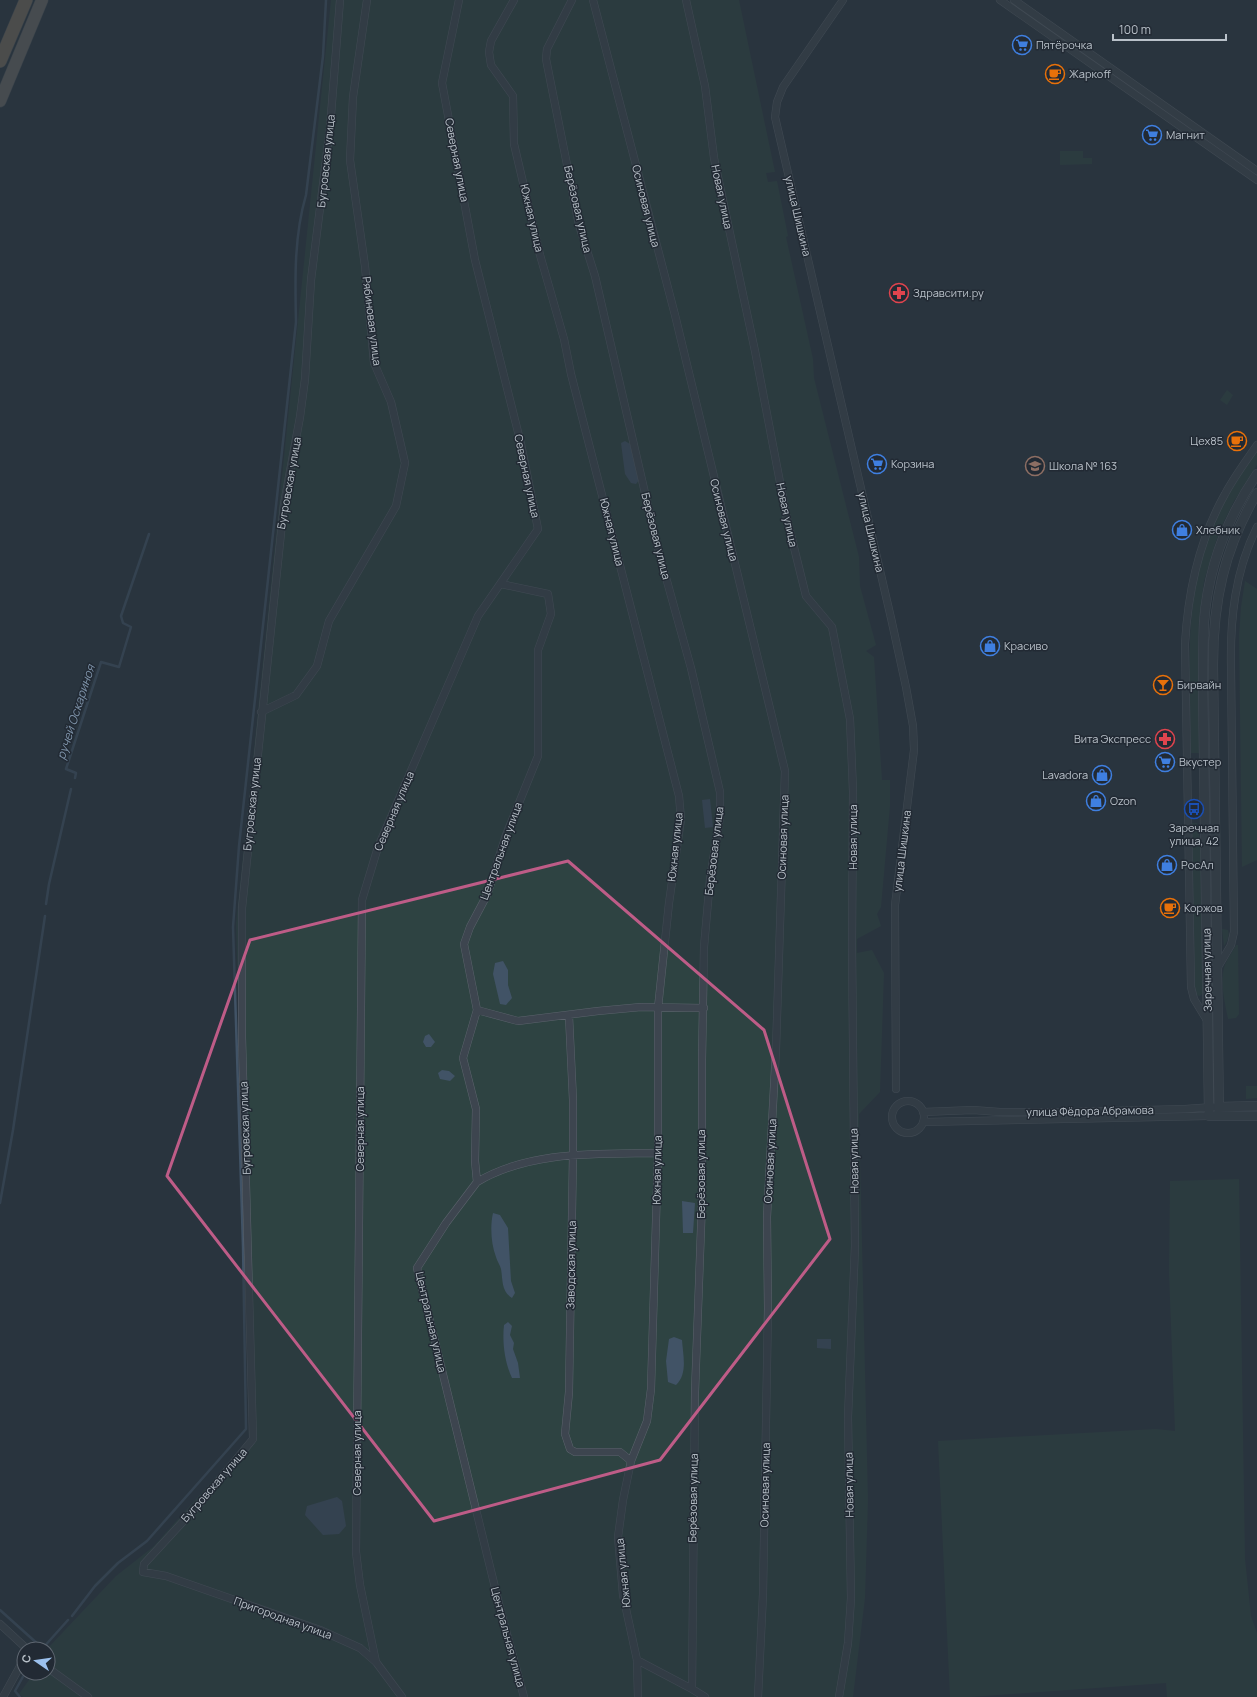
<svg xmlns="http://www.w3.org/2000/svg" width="1257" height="1697" font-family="Manrope,sans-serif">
	<rect width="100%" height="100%" fill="#29343e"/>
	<path fill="#2e4342" d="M331,0H739L775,172L766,173L768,182L777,181L788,236L786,237L813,359L814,378L859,557L860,586L876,645L866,651L874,657L882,780H890V806L881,907L877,914L881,926L857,939V953L872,950L884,973L880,1092L859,1114L868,1500L865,1598L853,1697H23L19,1694L34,1673H48L47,1649L116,1576L153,1547L251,1438L236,924Z
		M1060,151H1083V158H1092V164L1060,165Z
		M1227,390L1233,395L1227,405L1220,400Z
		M1257,450V465L1234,501L1224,521L1216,541L1204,581L1199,621L1198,645L1199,753H1191C1190,671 1182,596 1216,518C1227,493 1242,472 1257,450Z
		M1245,581L1257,589V860L1242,867L1239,636L1241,607Z
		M1192,823H1197L1201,845L1203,993L1200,996L1196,995L1195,990Z
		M1222,929L1228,930C1230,936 1227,942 1224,946Z
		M1236,945H1238L1239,1014L1236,1018L1228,1019C1225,1003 1220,984 1224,968C1226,960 1232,953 1236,945Z
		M1246,1086H1257V1098L1246,1099Z
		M1239,1179L1245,1559L1251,1616L1257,1633V1697H1167L1166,1683L970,1697H950L938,1441L1156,1429L1175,1431L1169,1273L1170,1181Z"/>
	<path fill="#415366" d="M625,441L630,444L639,480L636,484L631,483L625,474L621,443Z
		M710,799L713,827L705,828L702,800Z
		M503,961L508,970V985L512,998L506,1005L500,1004L493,974L495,963Z
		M429,1034L435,1042L431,1047H426L423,1042L425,1036Z
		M442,1070L449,1071L455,1076L450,1081L440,1079L438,1073Z
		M682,1201L695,1203L693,1233H683Z
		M493,1213L500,1215L508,1228L511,1281L515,1293L512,1298C501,1291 503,1280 501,1269C500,1265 497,1261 496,1257C491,1244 490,1226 493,1213Z
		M508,1322L512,1326L510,1335L514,1343L513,1349L518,1363L520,1378H512C505,1363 502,1343 504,1325Z
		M674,1337L682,1340C683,1355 688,1374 676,1385L668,1382L666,1361L669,1339Z
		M817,1339H831V1349L817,1348Z
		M337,1497L342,1501L346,1526L339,1534L323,1535L305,1515L307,1506Z"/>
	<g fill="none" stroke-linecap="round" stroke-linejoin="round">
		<path stroke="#415366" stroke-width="2.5" d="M75,778L76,773L66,769L101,662L119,667L131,627L123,623L121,616L149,534
			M46,904L49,884L71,789
			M0,1203L13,1130L45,916
			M0,1610L40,1646L39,1649
			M72,1616L95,1586L118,1563L147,1541L246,1429L243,1246L233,927L239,846L296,322C295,279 294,236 306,195L323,56L326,0
			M42,1649L68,1620
			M20,1697L15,1691L25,1673"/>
		<g stroke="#5b636c" stroke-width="8">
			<path id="minor" d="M340,0L330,128L311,280L305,379L300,417L284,504L242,908V1037L253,1439L201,1502L144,1564L143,1572L166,1576L320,1630L360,1648L376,1662L402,1697
				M514,0L491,41L489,52L491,65L513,96L514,144L540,255L564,339L571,374L679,796L681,819L669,903L658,1008V1153L651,1389L647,1421L631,1461L623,1500L618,1537L623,1595L637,1660L638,1697
				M572,0L547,49L546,59L579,225L595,276L657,545L691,668L720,792V817L710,879L704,947L702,1060V1201L695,1392L692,1689L705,1697
				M593,0L675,315L785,771L776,1049L767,1217L768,1308L763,1594L758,1697
				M686,0L705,86L714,158L755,351L787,519L806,596L832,627L850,719L853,791L852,945L855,1246L848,1417L851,1598L848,1643L839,1697
				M843,0L783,87L777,102L775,117L891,618L906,687L913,726L914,750L895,905L896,1089
				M1000,0L1257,180
				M1014,0L1257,171
				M501,584L548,594L551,614L538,650V756L506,835L487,895L470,927L464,944L477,1010L463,1058L476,1109L475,1161L477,1182L446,1223L417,1268L501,1612L524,1697
				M261,712L296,695L317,666L329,621L396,506L405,463L391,402L374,363L365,266L350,160L353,97L367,0
				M1218,967L1231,945L1234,932L1231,667C1230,619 1235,571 1257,527
				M477,1010L518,1021L598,1011L641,1007L704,1008
				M569,1016L573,1100V1154L569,1392L565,1434L570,1449L575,1452H620L631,1461
				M1208,1022L1194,999L1191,987L1185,644C1188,591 1199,540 1225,494C1234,477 1246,461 1257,445
				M892 1117a16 16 0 1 1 32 0a16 16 0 1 1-32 0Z
				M923,1112L973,1110L1000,1112H1067L1185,1109L1213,1107
				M924,1122L1209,1116
				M477,1182C531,1150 598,1154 658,1153
				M0,1624L27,1649
				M637,1660L692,1689
				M376,1662L360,1585L356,1552L362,900L378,847L478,616L538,529L521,444L475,260L442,83L459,0
				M48,1668L88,1697
				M3,1697L24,1659"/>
		</g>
		<g stroke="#5b636c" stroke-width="10">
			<path id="tertiary" d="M1257,474C1227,518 1208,569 1204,622C1203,645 1203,667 1203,690L1209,1114V1116H1257
				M1219,1107L1257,1106
				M1219,1116L1213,665C1213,601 1224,549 1257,493"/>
		</g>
		<g stroke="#485059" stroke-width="13">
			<path id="trunk" d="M0,101L42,0"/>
		</g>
		<g stroke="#485059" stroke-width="14">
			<path id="motorway" d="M0,61L26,0"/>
		</g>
		<use href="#minor" stroke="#3d454f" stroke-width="7"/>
		<use href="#tertiary" stroke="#3d454f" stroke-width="9"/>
		<use href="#trunk" stroke="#686664" stroke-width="12"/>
		<use href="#motorway" stroke="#74685b" stroke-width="13"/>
	</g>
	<path d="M0 0H1257V1697H0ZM568,861L764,1030L830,1239L660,1460L434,1521L167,1176L250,940Z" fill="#29343e" fill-opacity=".55" fill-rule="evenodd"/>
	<path fill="none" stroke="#be5c87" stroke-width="3" stroke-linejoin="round" d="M568,861L764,1030L830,1239L660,1460L434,1521L167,1176L250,940Z"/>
	<defs>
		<g id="supermarket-ring" transform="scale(1)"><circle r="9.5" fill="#222a34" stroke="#3f7fe0" stroke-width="1.5"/><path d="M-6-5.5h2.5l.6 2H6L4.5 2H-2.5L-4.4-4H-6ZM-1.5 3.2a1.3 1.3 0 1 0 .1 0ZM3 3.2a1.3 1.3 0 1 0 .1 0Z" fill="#3f7fe0"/></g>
		<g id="cafe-ring" transform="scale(1)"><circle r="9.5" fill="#222a34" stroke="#e8710a" stroke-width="1.5"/><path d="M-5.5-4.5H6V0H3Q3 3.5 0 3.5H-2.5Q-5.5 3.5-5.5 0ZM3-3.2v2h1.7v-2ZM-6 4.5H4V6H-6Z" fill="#e8710a"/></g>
		<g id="pharmacy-ring" transform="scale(1)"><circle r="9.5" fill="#222a34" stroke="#e0444e" stroke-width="1.5"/><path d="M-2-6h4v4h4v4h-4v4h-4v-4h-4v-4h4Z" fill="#e0444e"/></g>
		<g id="school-ring" transform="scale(1)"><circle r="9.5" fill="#222a34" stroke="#8d6e63" stroke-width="1.5"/><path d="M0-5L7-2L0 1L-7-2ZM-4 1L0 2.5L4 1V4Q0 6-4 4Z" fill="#8d6e63"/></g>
		<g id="shop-ring" transform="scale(1)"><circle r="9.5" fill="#222a34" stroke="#3f7fe0" stroke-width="1.5"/><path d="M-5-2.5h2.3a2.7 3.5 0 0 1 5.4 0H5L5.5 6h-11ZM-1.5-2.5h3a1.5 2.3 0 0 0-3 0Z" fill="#3f7fe0"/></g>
		<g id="bar-ring" transform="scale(1)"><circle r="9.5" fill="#222a34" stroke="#e8710a" stroke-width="1.5"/><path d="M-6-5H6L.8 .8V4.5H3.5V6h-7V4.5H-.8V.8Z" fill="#e8710a"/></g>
		<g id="bus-ring" transform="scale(1)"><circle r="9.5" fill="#222a34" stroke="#1a4fb4" stroke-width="1.5"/><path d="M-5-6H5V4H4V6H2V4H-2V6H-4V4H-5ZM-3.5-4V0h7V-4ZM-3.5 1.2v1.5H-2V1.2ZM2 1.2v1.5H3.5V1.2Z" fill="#1a4fb4"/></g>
	</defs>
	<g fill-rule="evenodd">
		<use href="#supermarket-ring" x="1022" y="45"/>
		<use href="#cafe-ring" x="1055" y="74"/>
		<use href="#supermarket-ring" x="1152" y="135"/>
		<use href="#pharmacy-ring" x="899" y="293"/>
		<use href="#cafe-ring" x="1237" y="441"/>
		<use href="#supermarket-ring" x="877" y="464"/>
		<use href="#school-ring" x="1035" y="466"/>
		<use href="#shop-ring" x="1182" y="530"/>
		<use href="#shop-ring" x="990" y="646"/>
		<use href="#bar-ring" x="1163" y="685"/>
		<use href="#pharmacy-ring" x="1165" y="739"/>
		<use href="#supermarket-ring" x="1165" y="762"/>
		<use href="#shop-ring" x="1102" y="775"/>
		<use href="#shop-ring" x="1096" y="801"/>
		<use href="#bus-ring" x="1194" y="809"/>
		<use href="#shop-ring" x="1167" y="865"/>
		<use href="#cafe-ring" x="1170" y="908"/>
	</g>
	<g text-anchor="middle" stroke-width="3" stroke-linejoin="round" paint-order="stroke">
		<g font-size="11" fill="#b9c1c9" stroke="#222a34" text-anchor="start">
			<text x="1036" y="49">Пятёрочка</text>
			<text x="1069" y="78">Жаркoff</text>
			<text x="1166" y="139">Магнит</text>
			<text x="913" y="297">Здравсити.ру</text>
			<text x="1223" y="445" text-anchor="end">Цех85</text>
			<text x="891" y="468">Корзина</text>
			<text x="1049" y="470">Школа № 163</text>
			<text x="1196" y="534">Хлебник</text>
			<text x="1004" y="650">Красиво</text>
			<text x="1177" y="689">Бирвайн</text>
			<text x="1151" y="743" text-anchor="end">Вита Экспресс</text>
			<text x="1179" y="766">Вкустер</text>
			<text x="1088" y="779" text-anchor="end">Lavadora</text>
			<text x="1110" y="805">Ozon</text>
			<text x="1194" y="832" text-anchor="middle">Заречная<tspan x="1194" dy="13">улица, 42</tspan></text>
			<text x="1181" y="869">РосАл</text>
			<text x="1184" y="912">Коржов</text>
		</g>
		<g font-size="11" fill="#b9c1c9" stroke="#222a34">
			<text transform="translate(457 160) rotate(79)" y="4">Северная улица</text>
			<text transform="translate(326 161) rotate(-84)" y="4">Бугровская улица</text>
			<text transform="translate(722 197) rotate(78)" y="4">Новая улица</text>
			<text transform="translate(646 206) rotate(76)" y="4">Осиновая улица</text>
			<text transform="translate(578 209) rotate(77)" y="4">Берёзовая улица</text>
			<text transform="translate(798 216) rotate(77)" y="4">улица Шишкина</text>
			<text transform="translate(532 218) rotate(77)" y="4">Южная улица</text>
			<text transform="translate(372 321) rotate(83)" y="4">Рябиновая улица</text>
			<text transform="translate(527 476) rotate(78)" y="4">Северная улица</text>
			<text transform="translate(289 483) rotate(-80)" y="4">Бугровская улица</text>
			<text transform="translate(787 515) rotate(78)" y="4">Новая улица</text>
			<text transform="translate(724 520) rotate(76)" y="4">Осиновая улица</text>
			<text transform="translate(612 532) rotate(76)" y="4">Южная улица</text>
			<text transform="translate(871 532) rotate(77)" y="4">улица Шишкина</text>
			<text transform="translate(656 536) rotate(76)" y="4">Берёзовая улица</text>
			<text transform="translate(252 804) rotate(-84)" y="4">Бугровская улица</text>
			<text transform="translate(394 811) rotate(-67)" y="4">Северная улица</text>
			<text transform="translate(783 837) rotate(-88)" y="4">Осиновая улица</text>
			<text transform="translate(853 837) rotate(-90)" y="4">Новая улица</text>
			<text transform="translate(675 847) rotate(-84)" y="4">Южная улица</text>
			<text transform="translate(501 851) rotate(-70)" y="4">Центральная улица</text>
			<text transform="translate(714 851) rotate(-83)" y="4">Берёзовая улица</text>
			<text transform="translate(902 851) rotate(-83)" y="4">улица Шишкина</text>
			<text transform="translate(1207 970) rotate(-91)" y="4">Заречная улица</text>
			<text transform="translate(1090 1111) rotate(-1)" y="4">улица Фёдора Абрамова</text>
			<text transform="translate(245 1128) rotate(-92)" y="4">Бугровская улица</text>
			<text transform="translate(360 1129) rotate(-90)" y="4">Северная улица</text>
			<text transform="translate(770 1161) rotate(-87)" y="4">Осиновая улица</text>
			<text transform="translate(854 1161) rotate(-91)" y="4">Новая улица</text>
			<text transform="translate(657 1170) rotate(-89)" y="4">Южная улица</text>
			<text transform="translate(701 1174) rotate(-90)" y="4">Берёзовая улица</text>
			<text transform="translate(571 1265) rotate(-89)" y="4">Заводская улица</text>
			<text transform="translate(431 1322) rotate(77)" y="4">Центральная улица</text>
			<text transform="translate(357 1453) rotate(-90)" y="4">Северная улица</text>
			<text transform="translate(214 1485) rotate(-49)" y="4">Бугровская улица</text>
			<text transform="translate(765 1485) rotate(-89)" y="4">Осиновая улица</text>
			<text transform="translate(849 1485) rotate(-91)" y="4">Новая улица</text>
			<text transform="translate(693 1498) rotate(-89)" y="4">Берёзовая улица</text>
			<text transform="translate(623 1573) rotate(-96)" y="4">Южная улица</text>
			<text transform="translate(283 1618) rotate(20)" y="4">Пригородная улица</text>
			<text transform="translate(508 1637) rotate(75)" y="4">Центральная улица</text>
		</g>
		<g font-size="12" font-style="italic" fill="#7e93a9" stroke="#222a34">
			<text transform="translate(76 712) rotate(-72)" y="4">ручей Оскариноя</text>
		</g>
	</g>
	<g transform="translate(36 1661) rotate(283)"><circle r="19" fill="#222a34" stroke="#5e6670"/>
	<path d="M0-3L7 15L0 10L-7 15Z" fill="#9bc0ed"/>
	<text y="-6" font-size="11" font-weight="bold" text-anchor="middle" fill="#b9c1c9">С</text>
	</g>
	<path d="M1113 34v6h113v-6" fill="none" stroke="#b9c1c9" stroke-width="2"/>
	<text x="1119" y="34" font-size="12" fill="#b9c1c9" stroke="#222a34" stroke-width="3" paint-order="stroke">100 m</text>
</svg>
